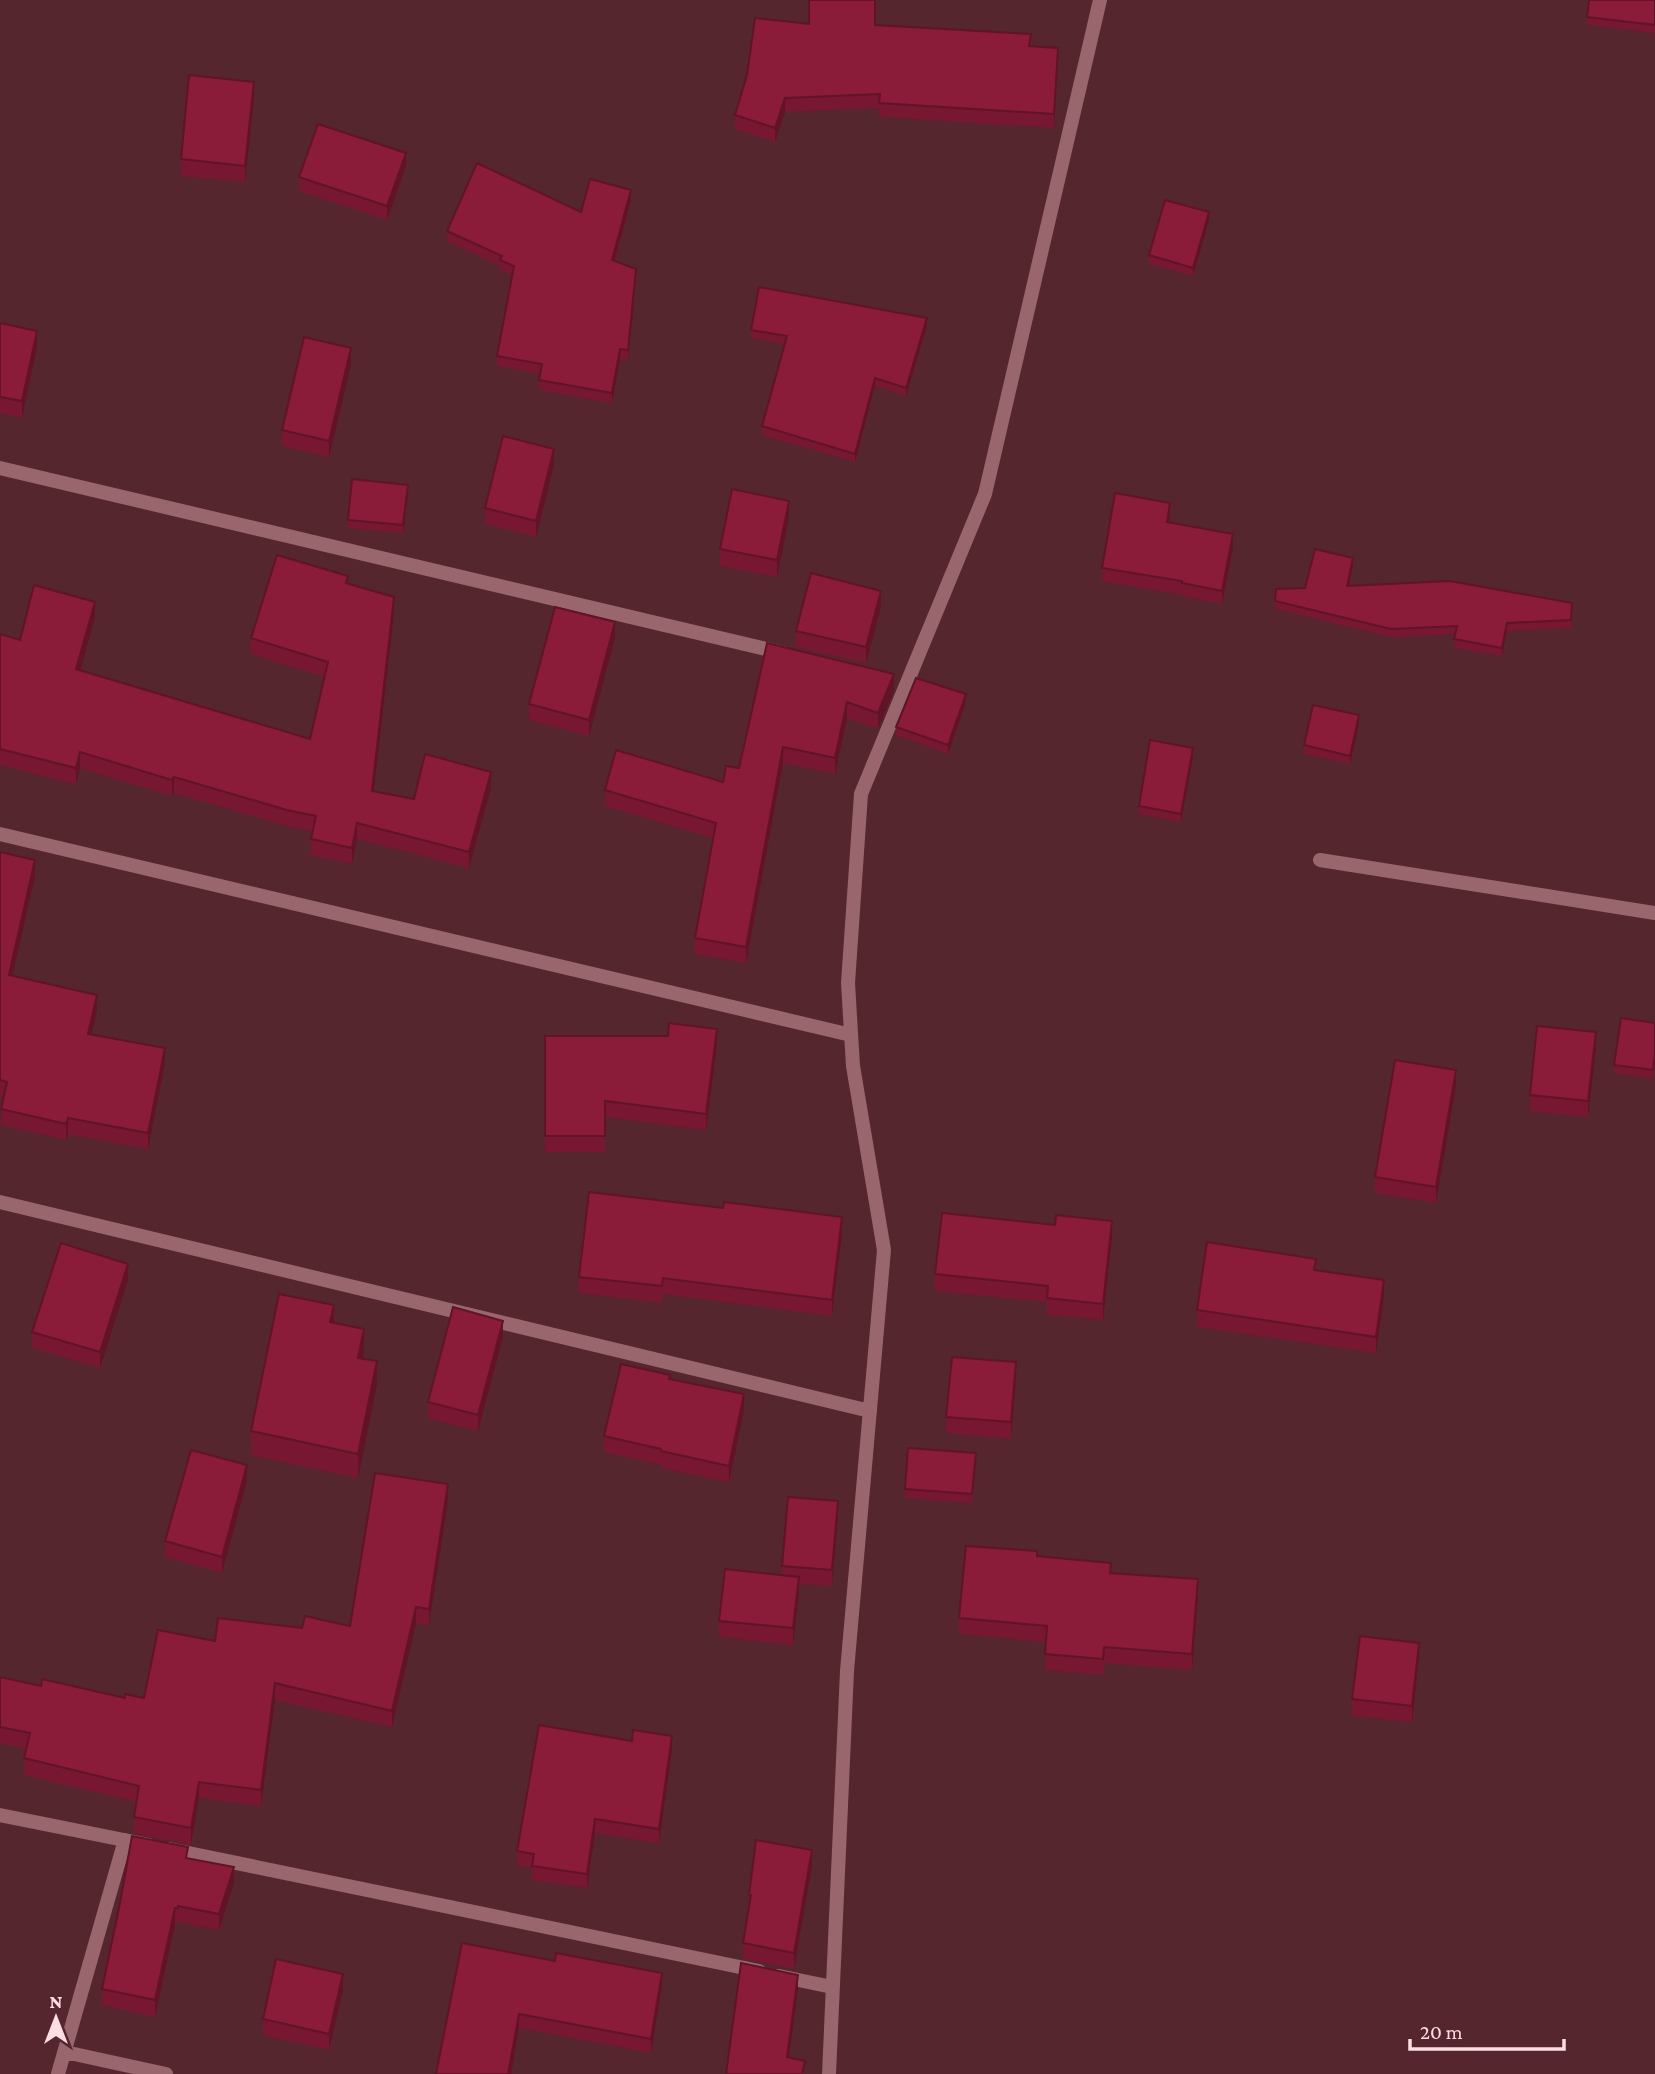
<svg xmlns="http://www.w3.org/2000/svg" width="1655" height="2074" font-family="'Crimson Pro',serif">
	<rect width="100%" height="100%" fill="#56262e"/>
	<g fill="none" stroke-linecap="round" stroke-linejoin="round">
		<path stroke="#99666d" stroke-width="14" d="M0,468L783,653
			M0,834L851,1035
			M1320,860L1655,913
			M0,1202L870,1411
			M0,1815L149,1845
			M169,1849L759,1971
			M779,1976L832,1987
			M65,2052L166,2074
			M58,2074L125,1840
			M829,2074L847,1671L884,1250L853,1066L848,983L861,794L985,494L1100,0"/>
	</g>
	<path fill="#771731" d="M1655,0V33L1587,25V17Z
		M809,24L875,25L1031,46L1058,62L1054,128L879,117V108L785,112L775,142L735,129V115Z
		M254,98L245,182L181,176V159Z
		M406,166L387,220L299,191V177Z
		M631,200L615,261L636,279L628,359H620L612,403L539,390L540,374L497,366V356L512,275L500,270V266L447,241V231L581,212Z
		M1209,220L1193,276L1149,264V255Z
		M0,323L37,347L22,418L0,413Z
		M927,326L906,396L875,386L855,462L762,435V426L785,344L751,338V330Z
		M351,365L329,457L282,446V430Z
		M554,465L536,537L485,524V508Z
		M408,493L403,533L348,528V520Z
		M1170,516L1169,522L1233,548L1222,604L1182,596V595L1102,581V568Z
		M789,518L777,577L720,566V549Z
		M1353,566L1349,586L1572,611L1571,628L1507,631L1502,656L1454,648L1455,634L1391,637L1275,609V601Z
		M348,584L394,613L373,792L414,799L491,788L469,868L357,839L352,864L311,855V839L312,831L287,826L174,793L172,796L80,768L76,784L0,765V634L20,640L95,618L80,670L310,739L325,677L251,654V638Z
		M881,607L866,663L796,647V631Z
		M615,638L589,736L529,720V704Z
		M767,643L894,690L878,729L847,718L835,774L783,763L746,963L695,954V938L713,838L605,806V790L723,782L739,768Z
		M966,702L948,754L896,735V727Z
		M1359,724L1350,764L1304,754V745Z
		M1193,756L1181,822L1139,814V806Z
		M0,852L35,876L12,975L97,1011L91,1034L165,1064L148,1149L68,1134L66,1140L1,1125V1109L4,1097L0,1096Z
		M1655,1023L1653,1079L1614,1073V1065Z
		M545,1036L717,1045L706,1130L605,1117V1152H545Z
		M1596,1048L1588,1117L1530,1111V1095Z
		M1456,1086L1436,1203L1375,1193V1177Z
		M723,1208L842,1233L832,1316L663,1294L662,1303L579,1293V1277Z
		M1112,1237L1103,1320L1047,1315V1302L935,1291V1274Z
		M128,1280L100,1368L32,1348V1332Z
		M1384,1297L1376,1353L1197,1327V1310Z
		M334,1323L364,1352L363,1359L377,1385L358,1478L251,1455V1431Z
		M503,1337L478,1431L428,1418V1402Z
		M1016,1378L1011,1439L946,1433V1417Z
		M670,1379L744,1410L729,1482L661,1468V1465L604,1452V1436Z
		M976,1462L972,1503L905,1498V1489Z
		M247,1481L222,1573L165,1557V1541Z
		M448,1500L429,1625L416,1623L392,1727L275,1700L261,1806L199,1798L191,1845L134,1833V1817L137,1802L24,1775V1758L26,1749L0,1743V1677L41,1686L125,1698H144L215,1641L302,1628L350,1626Z
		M838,1517L832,1586L799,1584L793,1645L719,1637V1621L782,1575V1566Z
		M1037,1556L1111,1573L1198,1595L1192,1670L1104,1663L1103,1675L1045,1670L1046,1642L959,1634V1618Z
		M1419,1659L1412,1722L1352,1716V1699Z
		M672,1751L659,1843L595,1833L587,1888L532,1880V1868L517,1865V1851Z
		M188,1858L234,1883L219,1930L178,1922V1924H175L155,2017L102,2005V1989Z
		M812,1866L794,1969L743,1959V1943L749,1906V1895Z
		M462,1943L662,1987L651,2053L519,2028L511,2074H436Z
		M343,1990L329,2050L263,2035V2019Z"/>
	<path fill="#611328" d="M1058,48V62L1054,128V114Z
		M254,82V98L245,182V166Z
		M785,98V112L775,142V128Z
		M406,153V166L387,220V206Z
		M631,190V200L612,269V260Z
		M1209,212V220L1193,276V268Z
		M636,269V279L628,359V350Z
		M927,318V326L906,396V388Z
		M37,331V347L22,418V401Z
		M351,348V365L329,457V441Z
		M620,349V359L612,403V393Z
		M875,378V386L855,462V454Z
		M554,449V465L536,537V521Z
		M408,485V493L403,533V525Z
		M789,501V518L777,577V560Z
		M1170,503V516L1167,535V522Z
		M1233,534V548L1222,604V591Z
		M1353,558V566L1347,594V586Z
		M881,591V607L866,663V647Z
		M394,597V613L372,807V791Z
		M95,602V618L76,685V669Z
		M615,622V638L589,736V720Z
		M1507,623V631L1502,656V648Z
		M894,674V690L878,729V713Z
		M966,694V702L948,754V745Z
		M847,702V718L835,774V758Z
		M1359,715V724L1350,764V756Z
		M783,747V763L746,963V947Z
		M1193,748V756L1181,822V814Z
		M80,752V768L76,784V768Z
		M491,772V788L469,868V852Z
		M174,777V793L172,796V780Z
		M357,823V839L352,864V848Z
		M35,860V876L9,990V975Z
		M97,995V1011L88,1049V1034Z
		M717,1029V1045L706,1130V1114Z
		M1596,1032V1048L1588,1117V1101Z
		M165,1048V1064L148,1149V1133Z
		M1456,1070V1086L1436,1203V1187Z
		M68,1118V1134L66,1140V1124Z
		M842,1217V1233L832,1316V1300Z
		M1112,1221V1237L1103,1320V1304Z
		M128,1264V1280L100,1368V1352Z
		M1384,1280V1297L1376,1353V1337Z
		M334,1305V1328L330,1322Z
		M503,1321V1337L478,1431V1415Z
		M364,1329V1352L358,1381V1358Z
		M377,1361V1385L358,1478V1454Z
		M1016,1362V1378L1011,1439V1422Z
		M744,1394V1410L729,1482V1466Z
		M247,1465V1481L222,1573V1557Z
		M448,1484V1500L429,1625V1609Z
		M838,1501V1517L832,1586V1570Z
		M799,1577V1593L793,1645V1628Z
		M1198,1579V1595L1192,1670V1654Z
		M416,1607V1623L392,1727V1711Z
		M1419,1643V1659L1412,1722V1706Z
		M275,1683V1700L261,1806V1790Z
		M672,1736V1751L659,1843V1829Z
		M199,1782V1798L191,1845V1828Z
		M595,1819V1833L587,1888V1874Z
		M812,1850V1866L794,1969V1953Z
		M234,1867V1883L219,1930V1914Z
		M175,1908V1924L155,2017V2000Z
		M662,1973V1987L651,2053V2039Z
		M343,1974V1990L329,2050V2034Z
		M798,1975V1990L787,2072V2057Z
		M519,2014V2028L511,2074H508Z"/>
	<path fill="#8a1b39" stroke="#611328" stroke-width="2" d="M809,0H875V25L1031,34L1029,46L1058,48L1054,114L879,103L880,94L785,98L775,128L735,115L747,75L755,18L809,24Z
		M1589,0H1655V25L1587,17Z
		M189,75L254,82L245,166L181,159Z
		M318,124L406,153L387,206L299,177Z
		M477,163L581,212L590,179L631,190L612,260L636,269L628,350L620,349L612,393L539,380L542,364L497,356L514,266L500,260L502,256L447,231Z
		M1165,200L1209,212L1193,268L1149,255Z
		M759,287L927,318L906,388L875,378L855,454L762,426L787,336L751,330Z
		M0,323L37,331L22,401L0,397Z
		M304,337L351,348L329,441L282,430Z
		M503,436L554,449L536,521L485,508Z
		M352,479L408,485L403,525L348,520Z
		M732,489L789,501L777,560L720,549Z
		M1115,493L1170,503L1167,522L1233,534L1222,591L1182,583V581L1102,568Z
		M1315,549L1353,558L1347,586L1450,581L1572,603L1571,620L1507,623L1502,648L1454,639L1457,626L1391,629L1275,601L1276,589L1305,588Z
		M277,555L348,576L346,583L394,597L372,791L414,799L425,754L491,772L469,852L357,823L352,848L311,839L316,816L287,810L174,777L172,780L80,752L76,768L0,749V634L20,640L34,585L95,602L76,669L310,739L328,662L251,638Z
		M811,573L881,591L866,647L796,631Z
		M555,607L615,622L589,720L529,704Z
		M767,643L894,674L878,713L847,702L835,758L783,747L746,947L695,938L716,823L605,790L616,750L723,782L726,766L739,768Z
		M916,678L966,694L948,745L896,727Z
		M1313,705L1359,715L1350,756L1304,745Z
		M1150,740L1193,748L1181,814L1139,806Z
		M0,852L35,860L9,975L97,995L88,1034L165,1048L148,1133L68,1118L66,1124L1,1109L7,1082L0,1080Z
		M1621,1018L1655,1023V1053L1653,1070L1614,1065Z
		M669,1023L717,1029L706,1114L605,1101V1136H545V1036H668Z
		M1537,1026L1596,1032L1588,1101L1530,1095Z
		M1395,1060L1456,1070L1436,1187L1375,1177Z
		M589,1192L723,1208L724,1202L842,1217L832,1300L663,1278L662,1286L579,1277Z
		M942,1213L1055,1225L1056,1215L1112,1221L1103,1304L1047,1298L1048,1286L935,1274Z
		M1207,1242L1316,1259L1314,1270L1384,1280L1376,1337L1197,1310Z
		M61,1243L128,1264L100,1352L32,1332Z
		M279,1294L334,1305L330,1322L364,1329L358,1358L377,1361L358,1454L251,1431Z
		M453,1307L503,1321L478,1415L428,1402Z
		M952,1357L1016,1362L1011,1422L946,1417Z
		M621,1364L670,1375L669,1379L744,1394L729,1466L661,1451V1449L604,1436Z
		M908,1448L976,1453L972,1494L905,1489Z
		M191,1450L247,1465L222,1557L165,1541Z
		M375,1473L448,1484L429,1609L416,1607L392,1711L275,1683L261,1790L199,1782L191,1828L134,1817L139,1786L24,1758L30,1733L0,1727V1677L41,1686L42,1679L125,1698V1694L144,1698L158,1630L215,1641L218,1618L302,1628L305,1616L350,1626Z
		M788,1497L838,1501L832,1570L782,1566Z
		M966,1546L1037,1551V1556L1111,1563L1110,1573L1198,1579L1192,1654L1104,1647L1103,1659L1045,1654L1047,1626L959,1618Z
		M725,1569L799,1577L793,1628L719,1621Z
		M1360,1636L1419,1643L1412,1706L1352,1699Z
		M539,1725L632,1741L633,1730L672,1736L659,1829L595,1819L587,1874L532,1866L534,1854L517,1851Z
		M132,1836L188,1847L186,1858L234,1867L219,1914L178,1906V1908H175L155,2000L102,1989L120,1903Z
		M756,1840L812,1850L794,1953L743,1943L751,1895H749Z
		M462,1943L555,1961L556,1953L662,1973L651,2039L519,2014L508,2074H436Z
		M276,1959L343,1974L329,2034L263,2019Z
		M741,1963L798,1975L787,2057L805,2061L802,2074H726Z"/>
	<g transform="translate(56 2018)" stroke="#56262e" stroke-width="5" paint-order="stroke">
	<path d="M0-5L12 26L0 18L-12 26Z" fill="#fedee1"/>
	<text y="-10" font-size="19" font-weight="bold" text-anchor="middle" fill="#fedee1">N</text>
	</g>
	<path d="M1410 2039v10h154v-10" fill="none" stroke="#fedee1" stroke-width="3.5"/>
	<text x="1420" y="2039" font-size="21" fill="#fedee1" stroke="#56262e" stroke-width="5" paint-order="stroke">20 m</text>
</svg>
